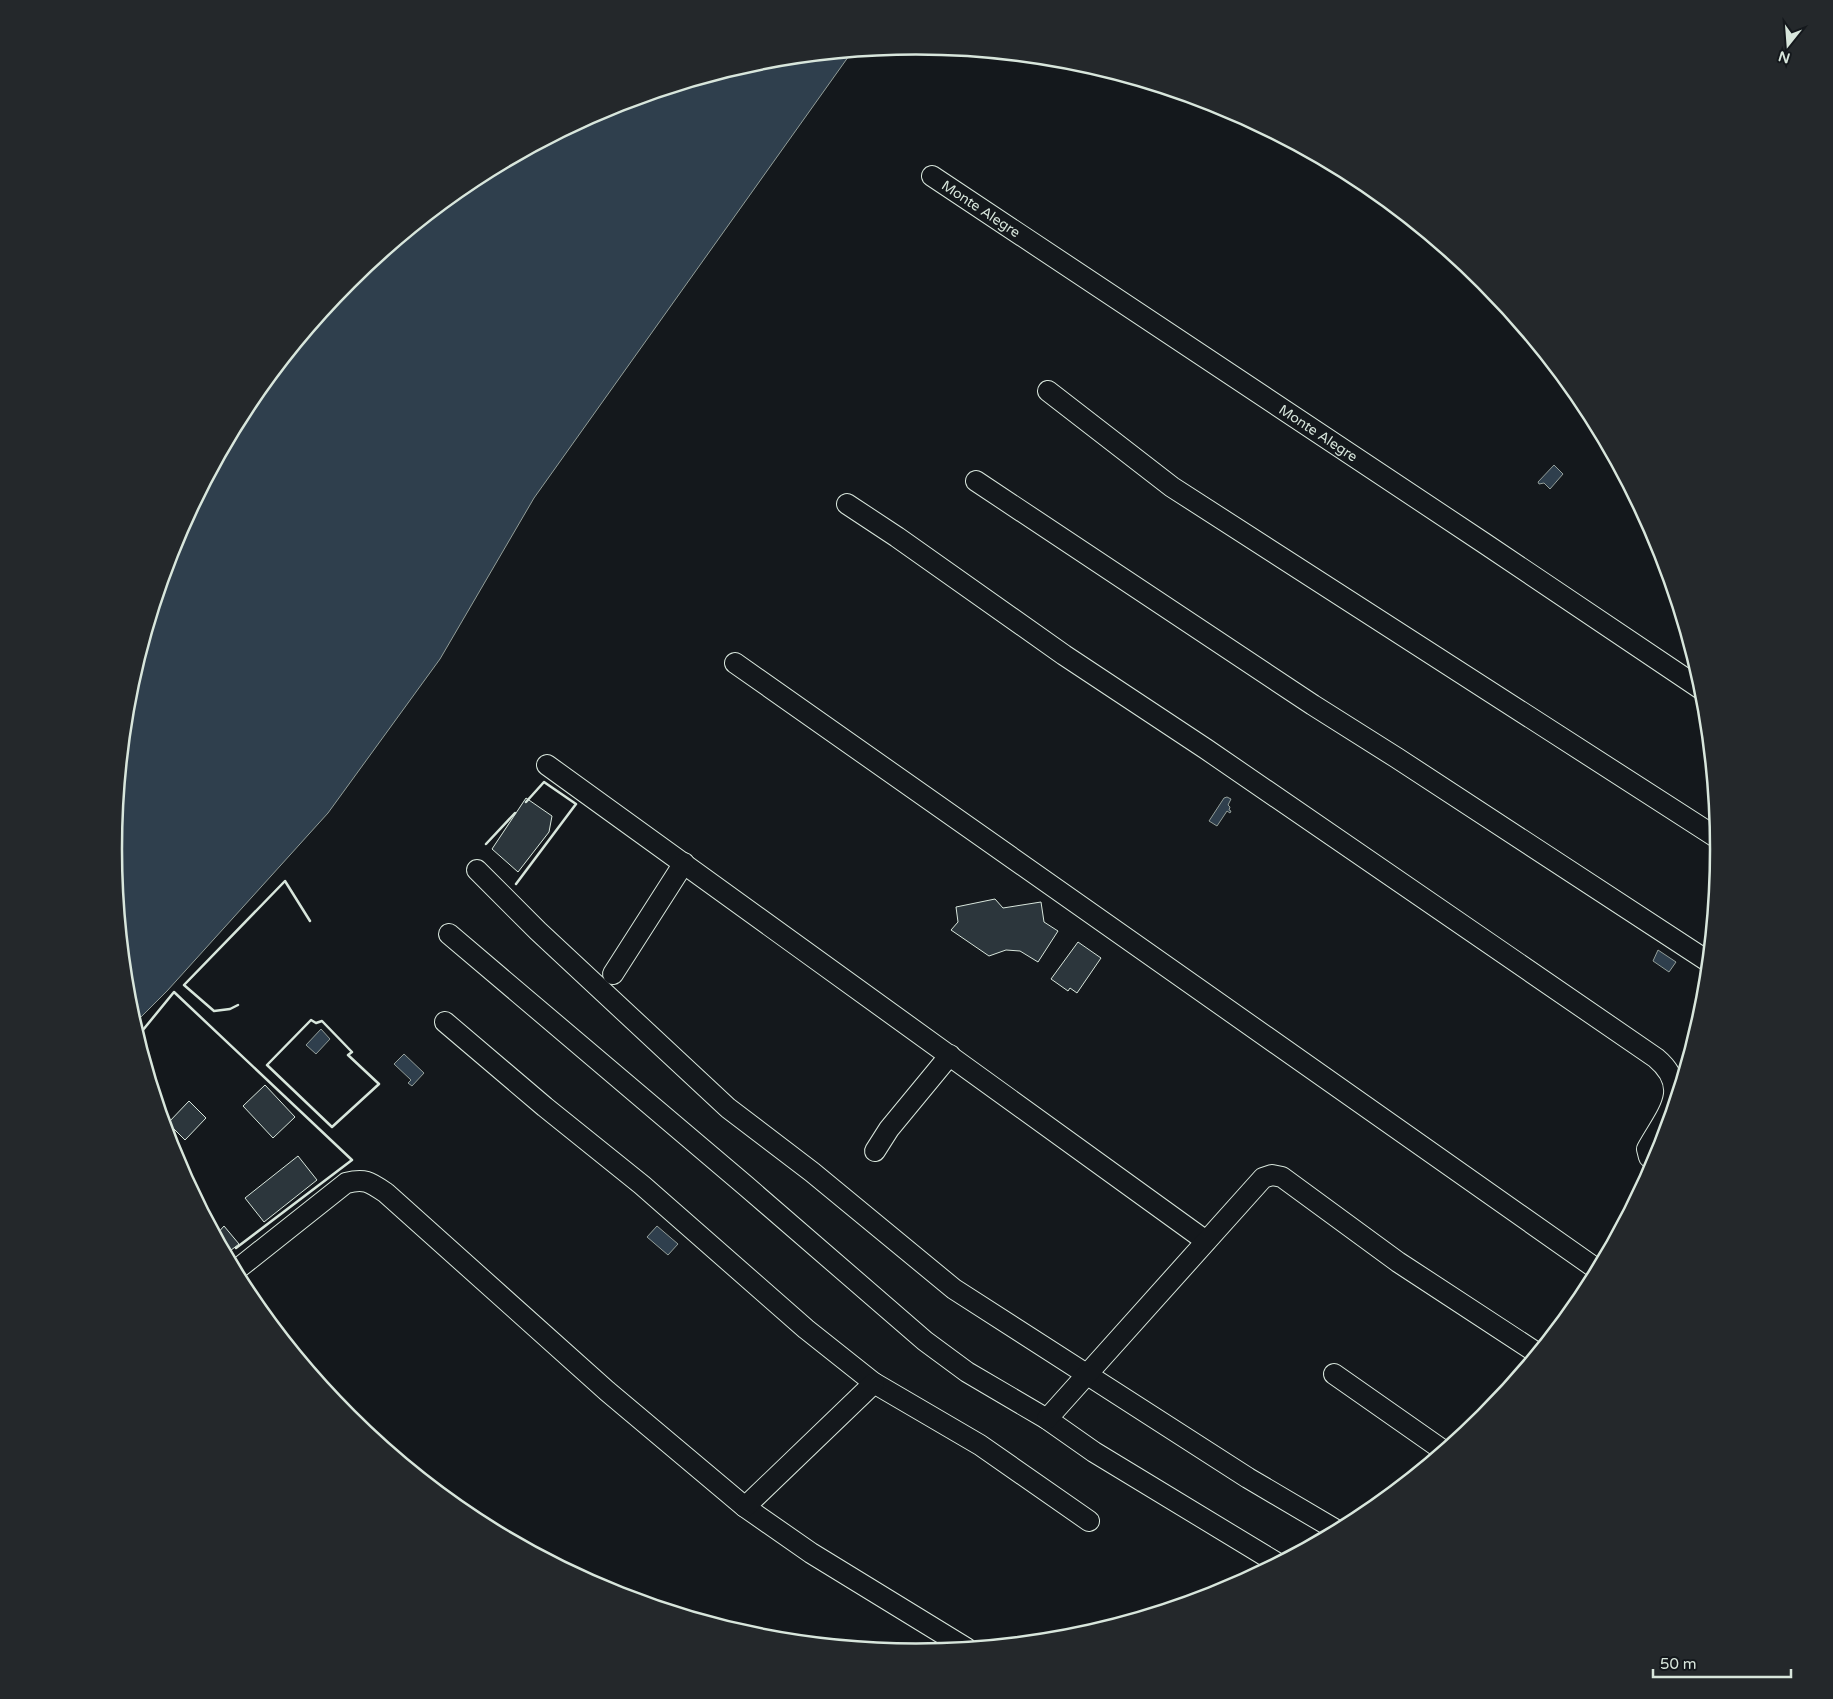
<svg xmlns="http://www.w3.org/2000/svg" width="1833" height="1699" font-family="'Varela Round',sans-serif">
	<rect width="100%" height="100%" fill="#14181c"/>
	<path fill="#2f3f4d" stroke="#939e99" d="M851,53L534,498L440,659L328,813L167,991L134,1024L129,1006L113,849L129,693L175,542L249,403L349,281L470,181L609,107L760,62Z
		M1554,465L1563,474L1550,489L1544,483L1539,484L1538,482Z
		M1227,797L1231,799L1228,805L1230,807L1229,810L1231,811L1230,813L1227,811L1217,826L1209,821L1224,798Z
		M1658,950L1676,962L1669,972L1653,961Z
		M321,1029L330,1039L316,1054L306,1045Z
		M404,1054L424,1073L412,1086L408,1083L411,1080L394,1064Z
		M657,1226L678,1244L668,1255L647,1237Z"/>
	<path fill="#2c363c" stroke="#d8e6dc" d="M526,798L552,816L549,832L518,872L492,849Z
		M995,899L1003,908L1041,902L1044,922L1058,931L1038,962L1020,951L1006,950L989,956L951,930L958,922L956,907Z
		M1078,942L1101,958L1077,993L1070,988L1068,991L1051,979Z
		M265,1085L295,1117L273,1138L243,1106Z
		M189,1101L206,1118L185,1140L168,1123Z
		M298,1156L317,1180L264,1222L245,1198Z
		M224,1226L239,1244L226,1254L216,1235Z"/>
	<g fill="none" stroke-linecap="round" stroke-linejoin="round">
		<g stroke="#d8e6dc" stroke-width="22">
			<g id="minor">
				<path id="s1" d="M932,176L1484,543L1704,691"/>
				<path d="M1048,391L1172,487L1719,839"/>
				<path d="M976,481L1313,705L1397,758L1709,962"/>
				<path d="M847,504L897,537L1064,655L1206,749L1656,1058C1693,1089 1665,1116 1647,1149L1649,1157L1656,1162"/>
				<path d="M735,663L1598,1270"/>
				<path d="M547,765L1206,1241"/>
				<path d="M477,870L538,931L728,1108L812,1172L954,1289L1248,1478L1338,1531"/>
				<path d="M449,934L746,1186L925,1341L967,1372L1047,1419L1094,1452L1277,1563"/>
				<path d="M613,974L684,863"/>
				<path d="M445,1022L545,1107L642,1185L806,1329L874,1383L980,1445L1089,1521"/>
				<path d="M875,1151L889,1129L950,1055"/>
				<path d="M235,1271L346,1183C365,1178 370,1182 386,1193L607,1391L745,1507L811,1553L966,1648"/>
				<path d="M1334,1374L1444,1451"/>
				<path d="M1047,1419L1263,1178L1272,1175L1282,1177L1398,1262L1537,1353"/>
				<path d="M745,1507L874,1383"/>
			</g>
		</g>
		<use href="#minor" stroke="#14181c" stroke-width="20"/>
		<path stroke="#d8e6dc" stroke-width="2.5" d="M486,844L515,813
			M516,884L576,804L544,782L526,802
			M238,1005L230,1009L214,1011L184,985L285,881L310,921
			M311,1020L316,1023L322,1021L352,1052L348,1055L379,1084L332,1127L267,1065Z
			M138,1036L174,992L352,1160L236,1248"/>
	</g>
	<g text-anchor="middle" stroke-width="4" stroke-linejoin="round" paint-order="stroke">
		<g font-size="14" fill="#d8e6dc" stroke="#14181c">
			<text dy="5" stroke="none"><textPath href="#s1" startOffset="59">Monte Alegre</textPath></text>
			<text dy="5" stroke="none"><textPath href="#s1" startOffset="464">Monte Alegre</textPath></text>
		</g>
	</g>
	<path d="M0 0H1833V1699H0ZM122 849a794 794 0 1 1 1588 0a794 794 0 1 1-1588 0Z" fill="#24282b" fill-rule="evenodd"/>
	<path fill="none" stroke="#d8e6dc" stroke-width="2.5" d="M122 849a794 794 0 1 1 1588 0a794 794 0 1 1-1588 0Z"/>
	<g transform="translate(1788 45) rotate(197)" stroke="#14181c" stroke-width="4" paint-order="stroke">
	<path d="M0-4L9 19L0 12L-9 19Z" fill="#d8e6dc"/>
	<text y="-8" font-size="14" font-weight="bold" text-anchor="middle" fill="#d8e6dc">N</text>
	</g>
	<path d="M1653 1669v8h138v-8" fill="none" stroke="#d8e6dc" stroke-width="2.5"/>
	<text x="1660" y="1669" font-size="15" fill="#d8e6dc" stroke="#14181c" stroke-width="4" paint-order="stroke">50 m</text>
</svg>
